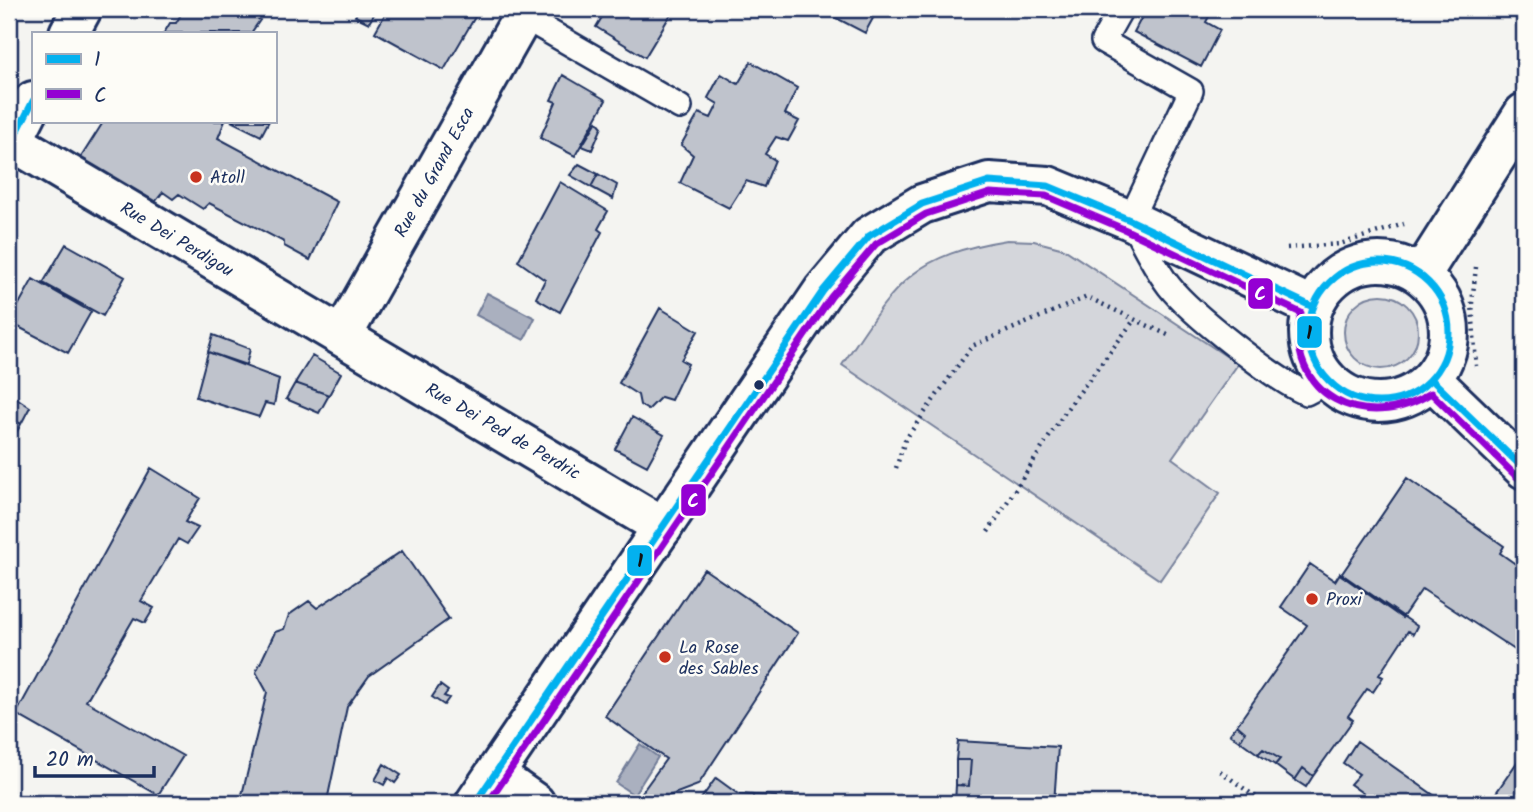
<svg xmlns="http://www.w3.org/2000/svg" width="1533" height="812" font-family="Kalam,sans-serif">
	<rect width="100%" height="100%" fill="#f4f4f1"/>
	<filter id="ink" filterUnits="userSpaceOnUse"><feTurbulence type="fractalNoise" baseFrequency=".0143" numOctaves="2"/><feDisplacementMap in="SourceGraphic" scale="14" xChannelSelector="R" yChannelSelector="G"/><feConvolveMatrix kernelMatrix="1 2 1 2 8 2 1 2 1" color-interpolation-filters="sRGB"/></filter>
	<g filter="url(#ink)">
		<path fill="#d4d6db" stroke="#78829c" stroke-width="2" d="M1007,240L1034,241L1064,249L1238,364L1172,458L1220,493L1160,580L842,365C895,287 907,256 1007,240Z
			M1344 332a37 37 0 1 1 74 0a37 37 0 1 1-74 0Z"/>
		<path fill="#aab0bf" stroke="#717c98" stroke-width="2" d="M487,293L535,318L524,340L476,315Z
			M640,744L658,757L634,795L616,783Z"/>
		<path fill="#bfc3cc" stroke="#1b2f5e" stroke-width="2" d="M184,9H205L214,15L219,9H228L239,17L242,9L260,20L251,33H164L170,23H176Z
			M359,9H377L369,23L355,16Z
			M388,9H460L475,17L444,70L375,32Z
			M607,9H674L645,57L596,27Z
			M819,9H878L865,33Z
			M1146,9H1213L1206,22L1220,30L1201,67L1134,32Z
			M751,62L797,88L785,114L799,121L788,141L776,137L765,154L775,160L764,187L746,181L729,208L680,183L693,155L681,145L699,113L711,118L718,104L708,98L721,74L738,84Z
			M563,75L606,100L575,156L540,138L556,102L551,100Z
			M96,121H225L218,138L337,202L310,260L284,246V242L209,203L203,209L179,194L173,199L163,192L152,206L78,162L102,124Z
			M231,121H269L261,136Z
			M597,121L602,127L592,150L582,146Z
			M579,164L598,174L591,187L570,175Z
			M598,174L617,185L613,199L591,187Z
			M560,182L608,211L598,229L602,232L560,312L536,298L545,280L518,261Z
			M66,244L125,277L103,316L43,283Z
			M33,279L91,312L68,353L9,322Z
			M660,308L698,331L681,360L688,364L671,400L661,397L648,410L640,405L638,395L619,383Z
			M213,335L250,349L246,365L208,352Z
			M208,352L279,379L274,405L265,403L259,417L196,397Z
			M312,356L341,373L329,395L295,383Z
			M295,383L329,395L319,413L286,399Z
			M9,393L30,407L21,424L9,416Z
			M9,416L21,424L9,446Z
			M632,417L664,435L647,466L615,449Z
			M151,468L200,498L185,522L198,528L187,544L178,539L141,601L154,608L145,623L134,618L86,701L183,756L158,795L16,714Z
			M1407,478L1504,546L1500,553L1524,570V656L1422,589L1402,618L1341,575Z
			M402,551L449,619L369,676L347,707L327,801L331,803H240L267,692L256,672L275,632L284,629L289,615L309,601L317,608Z
			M1310,564L1335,581L1340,573L1417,626L1413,634L1408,631L1379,675L1383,677L1373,692L1367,689L1348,716L1353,720L1313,776L1303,768L1295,780L1275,765L1280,759L1263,749L1258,754L1240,741L1245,732L1237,725L1307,625L1281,607Z
			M704,569L798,633L698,785L669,796L640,795L666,759L605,716Z
			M440,685L448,691L444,696L449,698L444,705L432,697Z
			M1237,725L1245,732L1240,741L1230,734Z
			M958,741L1058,747L1054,803H955L956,785L969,786L971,760H956Z
			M1357,741L1445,803H1364L1368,797L1350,784L1359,774L1343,763Z
			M1263,749L1280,759L1275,765L1258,754Z
			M1524,752V803H1489Z
			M956,760H971L969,786L956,785Z
			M384,764L401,775L395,783L388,778L384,785L375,780Z
			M1303,768L1313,776L1306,787L1295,780Z
			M716,778L738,794L753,795V803H698Z
			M753,795L794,797L790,803H753Z
			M794,797L808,798L810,803H790Z"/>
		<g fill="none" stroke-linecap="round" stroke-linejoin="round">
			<g stroke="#1b2f5e" stroke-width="28">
				<path id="lane" d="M1121,9L1103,41L1191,91L1130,220C1143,242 1154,267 1169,286C1190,313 1276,381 1306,393L1329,381
					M522,16L680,107"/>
			</g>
			<g stroke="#1b2f5e" stroke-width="44">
				<path id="street" d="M12,141L663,527
					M1421,275L1524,113
					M342,336L527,9
					M495,775L535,803"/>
			</g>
			<g stroke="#1b2f5e" stroke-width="44">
				<path id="secondary" d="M69,33L82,9
					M9,148L33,101
					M1309 332a70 70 0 1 1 140 0a70 70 0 1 1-140 0Z
					M1432,380L1524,469
					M475,803L823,291L869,236L922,204L989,182L1048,186L1130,220L1313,307"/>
			</g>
			<path stroke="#1b2f5e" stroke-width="4.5" stroke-dasharray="2 5" stroke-linecap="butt" d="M1287,248L1340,244L1404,224
				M1476,267L1472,303L1476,366
				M896,468L905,440L972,346L1087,297L1170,336
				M988,532L1067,409L1135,319
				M1220,771L1264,803"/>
			<use href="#lane" stroke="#fdfcf7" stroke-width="23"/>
			<use href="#street" stroke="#fdfcf7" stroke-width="38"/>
			<use href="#secondary" stroke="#fdfcf7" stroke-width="38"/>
			<g stroke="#fdfcf7" stroke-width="12">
				<path id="bus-1" d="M9,148L33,101
					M1309 332a70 70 0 1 1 140 0a70 70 0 1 1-140 0Z
					M1432,380L1524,469
					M475,803L823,291L869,236L922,204L989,182L1048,186L1130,220L1313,307"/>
			</g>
			<g stroke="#fdfcf7" stroke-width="12">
				<path id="bus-2" d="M488,803L831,297L876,244L926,214L990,193L1046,196L1126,230L1301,313C1283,395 1366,435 1431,393L1517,477"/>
			</g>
			<use href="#bus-1" stroke="#03b1ef" stroke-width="7"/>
			<use href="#bus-2" stroke="#9400d3" stroke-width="7"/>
		</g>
	</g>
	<g fill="#c8321e" stroke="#fdfcf7" stroke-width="2.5">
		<circle cx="196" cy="177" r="7"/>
		<circle cx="1312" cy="599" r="7"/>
		<circle cx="665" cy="657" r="7"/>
	</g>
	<circle fill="#1b2f5e" stroke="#fdfcf7" stroke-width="2.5" cx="759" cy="385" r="6"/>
	<g text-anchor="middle" stroke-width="5" stroke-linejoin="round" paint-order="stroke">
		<g font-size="18" fill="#1b2f5e" stroke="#fdfcf7">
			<text transform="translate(434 172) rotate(-61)" y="6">Rue du Grand Esca</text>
			<text transform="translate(177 239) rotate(31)" y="6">Rue Dei Perdigou</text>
			<text transform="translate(503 431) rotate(30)" y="6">Rue Dei Ped de Perdric</text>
		</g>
		<g font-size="18" fill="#1b2f5e" stroke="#fdfcf7" text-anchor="start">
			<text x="210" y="183">Atoll</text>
			<text x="1326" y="605">Proxi</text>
			<text x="679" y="653">La Rose<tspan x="679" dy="21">des Sables</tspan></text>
		</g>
	</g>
	<g stroke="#fdfcf7" stroke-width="2.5">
		<rect x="1247" y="277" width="27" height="33" rx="7" fill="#9400d3"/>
		<rect x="1296" y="315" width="27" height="34" rx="7" fill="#03b1ef"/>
		<rect x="680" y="483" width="27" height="34" rx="7" fill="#9400d3"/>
		<rect x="626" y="544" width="27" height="33" rx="7" fill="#03b1ef"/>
	</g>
	<g font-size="19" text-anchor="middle" font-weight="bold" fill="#fff">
		<text x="1260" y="300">C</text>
		<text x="693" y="507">C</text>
	</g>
	<g font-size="19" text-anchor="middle" font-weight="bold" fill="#111">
		<text x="1309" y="339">1</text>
		<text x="640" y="567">1</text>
	</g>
	<rect width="1533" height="812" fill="none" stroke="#fdfcf7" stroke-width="35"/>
	<rect x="18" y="18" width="1498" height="777" fill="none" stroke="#1b2f5e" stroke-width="2.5" filter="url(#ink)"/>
	<rect x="32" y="32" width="245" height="91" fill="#fdfcf7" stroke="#a3aaba" stroke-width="2"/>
	<rect x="46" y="54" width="35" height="10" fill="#03b1ef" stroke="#a3aaba" stroke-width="2"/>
	<text x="94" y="66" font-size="21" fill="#1b2f5e">1</text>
	<rect x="46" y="89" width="35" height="10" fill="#9400d3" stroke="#a3aaba" stroke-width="2"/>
	<text x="94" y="102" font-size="21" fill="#1b2f5e">C</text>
	<path d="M35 766v10h119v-10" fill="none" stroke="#1b2f5e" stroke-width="3.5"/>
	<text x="46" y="766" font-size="21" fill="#1b2f5e" stroke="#fdfcf7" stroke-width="5" paint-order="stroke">20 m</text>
</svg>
